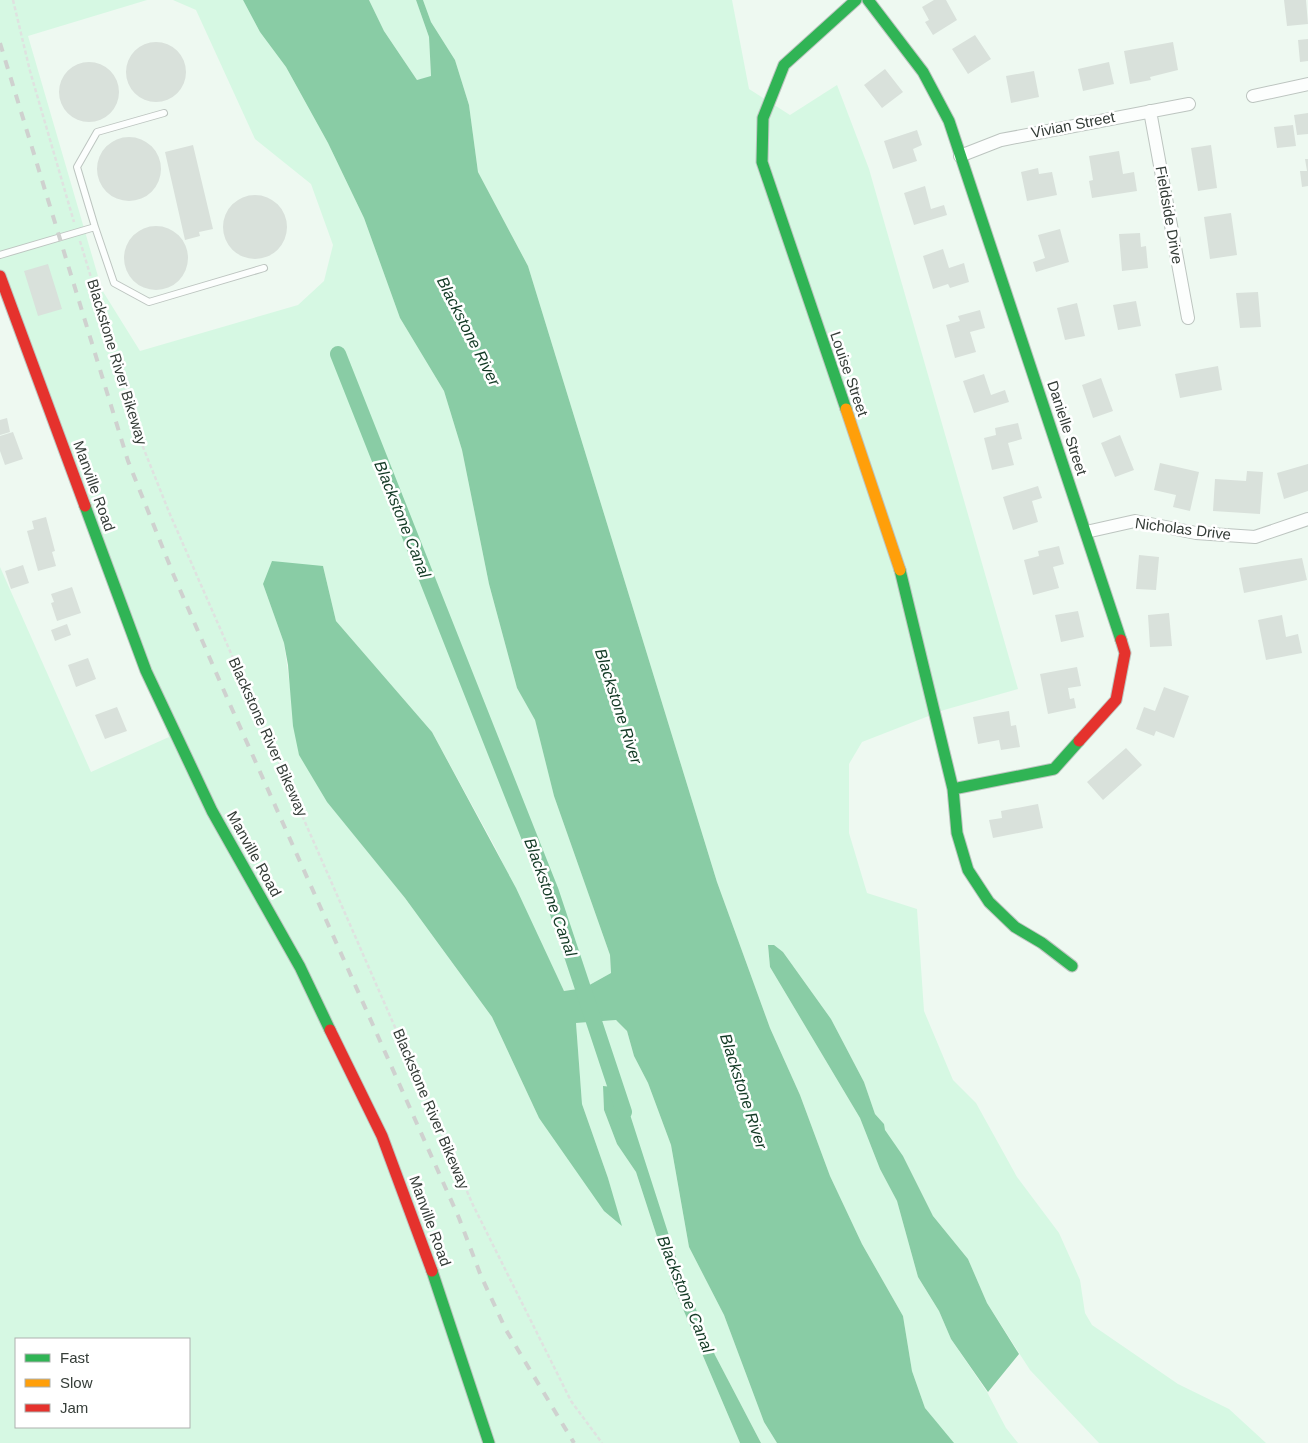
<svg xmlns="http://www.w3.org/2000/svg" width="1308" height="1443" font-family="Arial,sans-serif">
	<rect width="100%" height="100%" fill="#eef9f1"/>
	<path fill="#d6f8e3" fill-rule="evenodd" d="M0,0H147L28,36L102,290L140,351L298,305L324,281L333,245L311,184L255,139L196,10L173,0H243L260,32L286,67L328,143L364,218L400,318L444,391L462,450L489,584L517,688L535,720L554,796L610,955L611,973L584,988L564,991L495,847L432,732L336,621L323,566L263,584L284,643L299,754L327,802L405,898L492,1017L539,1118L621,1225L608,1178L582,1104L576,1023L616,1020L627,1031L634,1056L648,1083L671,1145L689,1247L724,1315L764,1422L777,1443H761L715,1355L603,1086L604,1110L617,1144L636,1172L672,1283L740,1443H0V567L91,772L169,737L0,289ZM16,1339H189V1427H16Z
		M369,0H416L429,37L431,77L417,80L384,31Z
		M423,0H732L749,89L790,115L837,85L869,169L1018,689L944,710L862,742L849,764V833L867,893L917,909L924,1011L953,1080L976,1103L1017,1177L1059,1233L1080,1280L1085,1313L1092,1325L1178,1384L1229,1409L1266,1443H1099L1030,1370L987,1303L968,1259L933,1216L903,1156L884,1130V1124L875,1114L864,1082L831,1019L783,952L768,945L770,967L860,1118L880,1169L897,1201L918,1277L939,1311L951,1339L987,1392L1006,1428L1018,1443H953L925,1408L912,1371L903,1316L862,1244L830,1176L800,1095L770,1028L717,882L528,266L478,172L469,105L455,60L431,22Z"/>
	<path fill="#89cca5" d="M243,0H369L384,31L417,80L431,76L429,37L416,0H423L431,22L455,60L469,105L478,172L528,266L717,882L770,1028L800,1095L830,1176L862,1244L903,1316L912,1371L925,1408L954,1443H777L764,1422L724,1315L689,1247L671,1145L648,1083L634,1056L627,1031L616,1020L576,1023L582,1104L608,1178L622,1226L604,1211L539,1118L492,1017L405,898L327,802L299,755L293,726L288,665L284,643L263,584L272,561L323,566L336,621L432,732L516,888L564,991L584,988L611,973L610,955L554,796L535,720L517,688L489,584L462,450L444,391L400,318L364,218L328,143L286,67L260,32Z
		M768,945H774L783,952L831,1019L864,1082L875,1114L884,1124L885,1130L903,1156L933,1216L968,1259L987,1303L1019,1354L988,1392L951,1339L939,1311L918,1277L897,1201L880,1169L860,1118L770,967Z
		M603,1086L613,1087L625,1099L681,1273L715,1355L761,1443H740L672,1283L636,1172L617,1144L604,1110Z"/>
	<g fill="none" stroke-linecap="round" stroke-linejoin="round">
		<path stroke="#89cca5" stroke-width="16" d="M338,354L551,892L624,1112"/>
	</g>
	<path fill="#d9e1db" d="M934,0H946L957,20L933,35L925,22L929,20L922,7Z
		M1284,0H1306L1308,24L1287,26Z
		M975,35L991,59L968,74L952,49Z
		M1308,39V61L1300,62L1298,40Z
		M1173,42L1178,70L1150,77L1151,80L1130,84L1124,51Z
		M126 72a30 30 0 1 1 60 0a30 30 0 1 1-60 0Z
		M1109,62L1114,84L1083,91L1078,69Z
		M59 92a30 30 0 1 1 60 0a30 30 0 1 1-60 0Z
		M885,69L903,92L882,108L864,85Z
		M1034,71L1039,97L1011,103L1006,76Z
		M1308,113V134L1297,135L1294,115Z
		M1293,125L1296,146L1277,148L1274,127Z
		M917,130L922,145L913,149L917,161L893,169L884,141Z
		M97 169a32 32 0 1 1 64 0a32 32 0 1 1-64 0Z
		M193,145L213,229L199,232L200,236L185,240L165,152Z
		M1211,145L1217,188L1198,191L1191,148Z
		M1119,151L1123,174L1134,172L1137,191L1092,198L1089,181L1093,180L1089,156Z
		M1305,159H1308V186L1302,187L1300,171H1307Z
		M1038,168L1039,174L1052,172L1057,195L1027,201L1021,172Z
		M925,186L931,209L944,205L947,215L914,225L904,193Z
		M223 227a32 32 0 1 1 64 0a32 32 0 1 1-64 0Z
		M1231,213L1237,255L1210,259L1204,217Z
		M124 258a32 32 0 1 1 64 0a32 32 0 1 1-64 0Z
		M1060,229L1069,262L1036,272L1033,262L1045,258L1038,235Z
		M1140,233L1141,247L1146,246L1148,268L1122,271L1119,234Z
		M943,249L949,268L964,263L969,282L950,288L948,284L933,289L923,256Z
		M48,264L62,309L38,316L24,271Z
		M1258,292L1261,327L1240,328L1236,293Z
		M1136,301L1141,326L1118,330L1113,305Z
		M1077,303L1085,336L1065,340L1057,308Z
		M980,310L985,328L970,332L976,352L955,358L946,325L960,321L958,316Z
		M1218,366L1222,390L1180,398L1175,374Z
		M984,374L991,395L1005,390L1009,402L974,413L963,381Z
		M1101,378L1113,411L1093,418L1082,385Z
		M7,418L10,432L0,435V420Z
		M1018,423L1022,439L1008,443L1014,465L992,470L984,438L996,435L995,428Z
		M13,432L23,459L5,465L0,451V436Z
		M1120,435L1134,470L1115,477L1101,443Z
		M1160,463L1199,472L1190,511L1173,507L1176,495L1154,490Z
		M1308,464V491L1284,499L1277,473Z
		M1247,471L1263,472L1260,514L1213,511L1215,479L1246,481Z
		M1038,486L1042,498L1032,501L1038,522L1013,530L1003,497Z
		M46,517L55,551L52,552L56,566L38,571L27,531L34,529L32,521Z
		M1059,546L1064,564L1053,567L1059,588L1033,595L1024,560L1039,556L1038,551Z
		M1139,555L1159,557L1156,590L1136,589Z
		M1302,558L1307,580L1244,593L1239,568Z
		M23,565L29,583L11,589L5,571Z
		M72,587L81,613L57,621L51,603L54,602L51,594Z
		M1078,611L1084,637L1061,642L1055,615Z
		M1169,613L1172,646L1150,647L1148,615Z
		M1282,615L1286,637L1298,634L1302,653L1266,660L1258,620Z
		M67,624L71,635L55,641L51,630Z
		M88,658L96,679L76,687L68,665Z
		M1077,667L1081,686L1068,688L1070,699L1074,698L1076,708L1048,714L1040,674Z
		M1164,687L1189,696L1174,738L1156,731L1154,736L1136,729L1144,707L1155,711Z
		M117,707L127,731L105,739L95,715Z
		M1009,711L1011,726L1016,725L1020,747L1001,750L999,740L978,744L973,717Z
		M1126,748L1142,765L1103,800L1087,782Z
		M1038,804L1043,828L993,838L989,820L1002,818L1001,811Z"/>
	<g fill="none" stroke-linecap="round" stroke-linejoin="round">
		<g stroke="#bdc5c0" stroke-width="8">
			<path id="lane" d="M95,227L114,283L149,302L264,268
				M0,255L95,227L77,167L97,132L164,113"/>
		</g>
		<g stroke="#bdc5c0" stroke-width="14">
			<path id="street" d="M1253,96L1308,84
				M1150,111L1188,318
				M960,156L1001,140L1189,104
				M1086,532L1135,521L1196,533L1255,537L1308,519"/>
		</g>
		<g stroke="#bdc5c0" stroke-width="13">
			<path id="fast" d="M868,0L923,72L949,121L1121,640
				M846,409L762,162L763,118L784,65L856,0
				M85,506L146,671L212,811L300,967L330,1030
				M900,570L953,789L957,833L968,870L989,902L1015,927L1042,943L1072,966
				M953,789L1054,769L1079,741
				M432,1271L489,1443"/>
		</g>
		<g stroke="#bdc5c0" stroke-width="13">
			<path id="slow" d="M846,409L900,570"/>
		</g>
		<g stroke="#bdc5c0" stroke-width="13">
			<path id="jam" d="M0,276L85,506
				M1079,741L1116,700L1125,653L1121,640
				M330,1030L382,1136L432,1271"/>
		</g>
		<path stroke="#dfe2e0" stroke-width="2.5" stroke-dasharray="4 2.5" stroke-linecap="butt" d="M13,0L30,71L74,222
			M80,241L139,437L169,512L473,1205L571,1401L602,1443"/>
		<use href="#lane" stroke="#fcfefd" stroke-width="6"/>
		<use href="#street" stroke="#fcfefd" stroke-width="12"/>
		<use href="#fast" stroke="#30b455" stroke-width="11"/>
		<use href="#slow" stroke="#ff9f0a" stroke-width="11"/>
		<use href="#jam" stroke="#e5322d" stroke-width="11"/>
		<path stroke="#cfd1cf" stroke-width="4" stroke-dasharray="9 9" stroke-linecap="butt" d="M0,43L128,461L174,576L228,700L459,1218L481,1276L506,1330L574,1443"/>
	</g>
	<g text-anchor="middle" stroke-width="5" stroke-linejoin="round" paint-order="stroke">
		<g font-size="15" fill="#353d38" stroke="#fff">
			<text transform="translate(1073 125) rotate(-11)" y="5">Vivian Street</text>
			<text transform="translate(1169 215) rotate(80)" y="5">Fieldside Drive</text>
			<text transform="translate(117 362) rotate(73)" y="5">Blackstone River Bikeway</text>
			<text transform="translate(849 374) rotate(71)" y="5">Louise Street</text>
			<text transform="translate(1067 428) rotate(72)" y="5">Danielle Street</text>
			<text transform="translate(94 486) rotate(70)" y="5">Manville Road</text>
			<text transform="translate(1183 529) rotate(7)" y="5">Nicholas Drive</text>
			<text transform="translate(268 737) rotate(66)" y="5">Blackstone River Bikeway</text>
			<text transform="translate(254 854) rotate(61)" y="5">Manville Road</text>
			<text transform="translate(431 1109) rotate(67)" y="5">Blackstone River Bikeway</text>
			<text transform="translate(430 1221) rotate(70)" y="5">Manville Road</text>
		</g>
		<g font-size="16" font-style="italic" fill="#133a25" stroke="#fff">
			<text transform="translate(469 331) rotate(63)" y="6">Blackstone River</text>
			<text transform="translate(403 519) rotate(68)" y="6">Blackstone Canal</text>
			<text transform="translate(619 706) rotate(72)" y="6">Blackstone River</text>
			<text transform="translate(551 897) rotate(70)" y="6">Blackstone Canal</text>
			<text transform="translate(744 1091) rotate(72)" y="6">Blackstone River</text>
			<text transform="translate(686 1294) rotate(68)" y="6">Blackstone Canal</text>
		</g>
	</g>
	<rect x="15" y="1338" width="175" height="90" fill="#ffffff" stroke="#aeb1af"/>
	<rect x="25" y="1354" width="25" height="8" fill="#30b455" stroke="#aeb1af"/>
	<text x="60" y="1363" font-size="15" fill="#353d38">Fast</text>
	<rect x="25" y="1379" width="25" height="8" fill="#ff9f0a" stroke="#aeb1af"/>
	<text x="60" y="1388" font-size="15" fill="#353d38">Slow</text>
	<rect x="25" y="1404" width="25" height="8" fill="#e5322d" stroke="#aeb1af"/>
	<text x="60" y="1413" font-size="15" fill="#353d38">Jam</text>
</svg>
